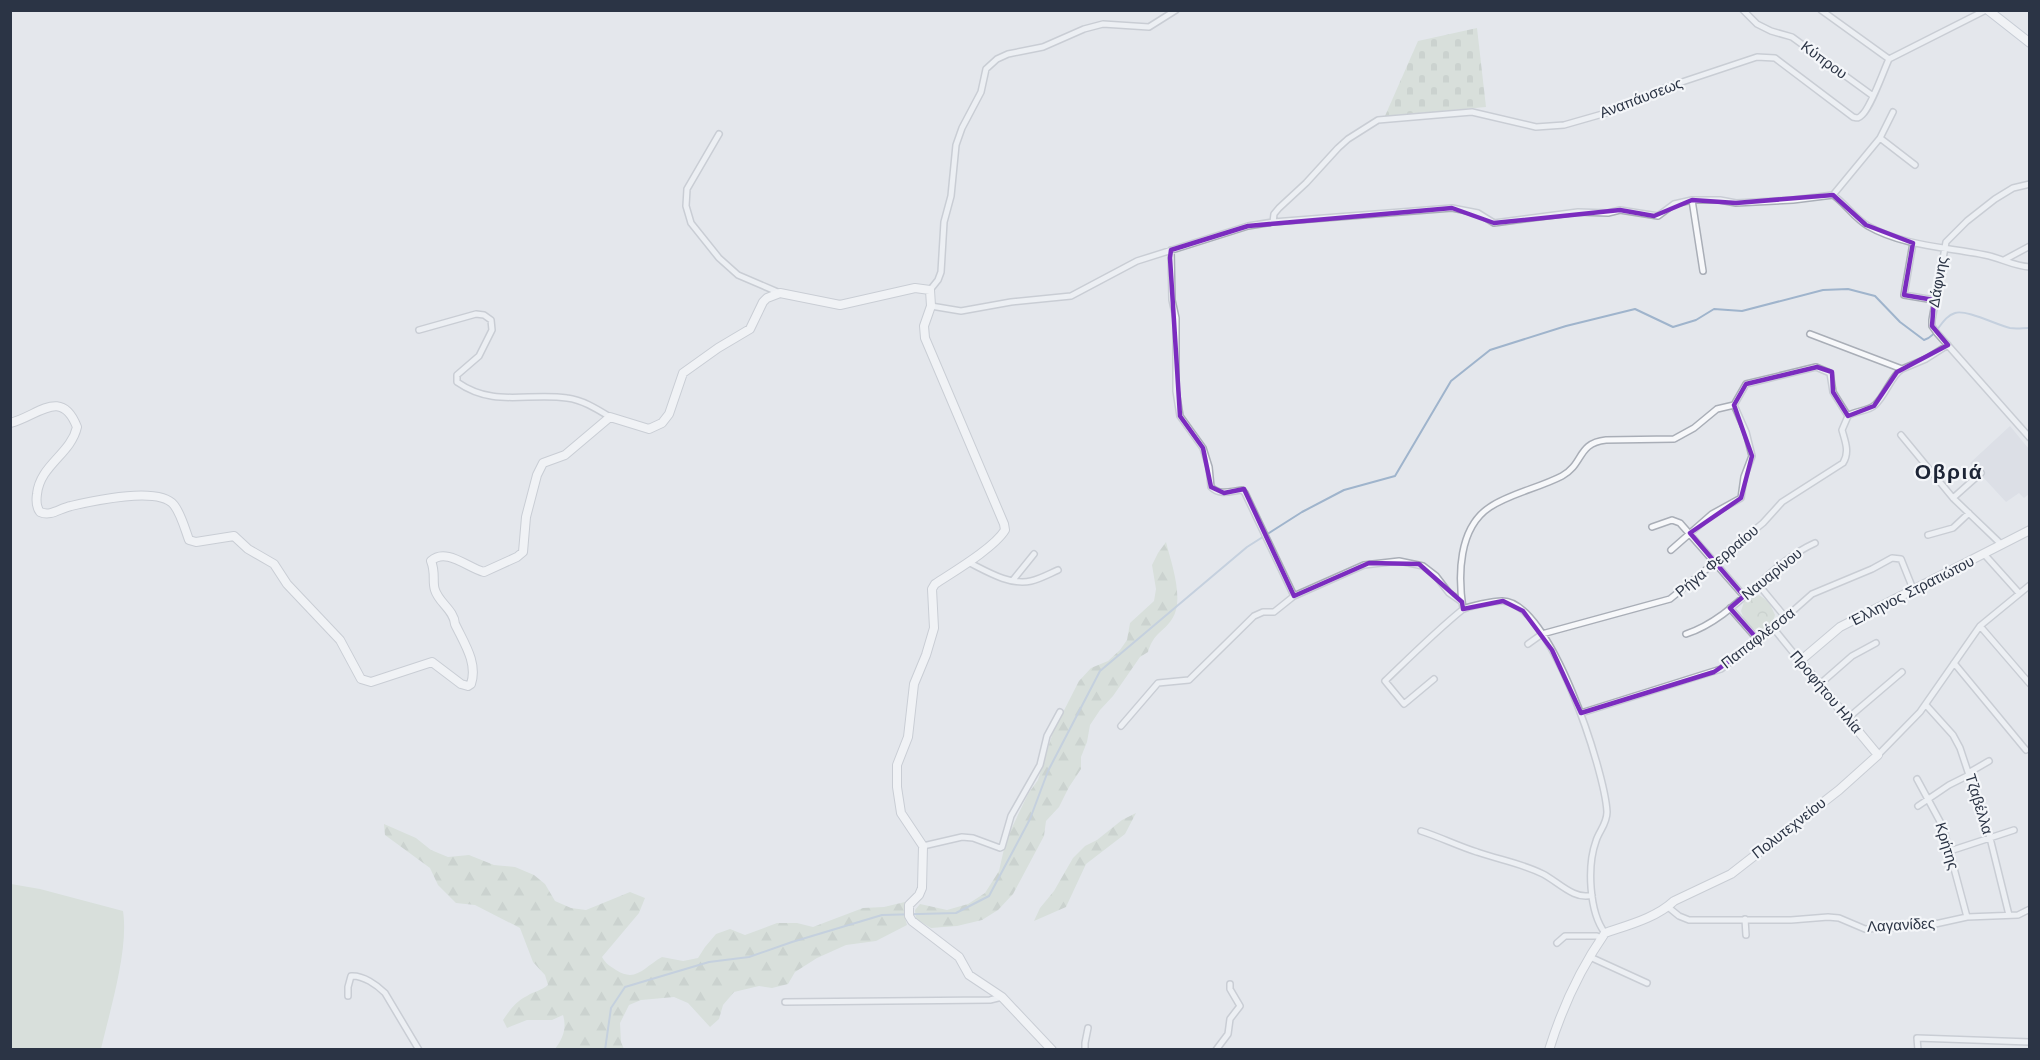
<svg xmlns="http://www.w3.org/2000/svg" width="2040" height="1060" font-family="'DM Sans',sans-serif">
	<defs>
		<pattern id="forest-firs" width="22" height="20" patternUnits="userSpaceOnUse" patternTransform="scale(1.5)"><rect width="22" height="20" fill="#c9d6c5"/><path d="M5 1l3.5 6h-7zM16 11l3.5 6h-7z" fill="#adb8ab"/></pattern>
		<pattern id="cemetery-stones" width="16" height="16" patternUnits="userSpaceOnUse" patternTransform="scale(1.5)"><rect width="16" height="16" fill="#c9d6c5"/><path d="M2 7V4a2 2 0 0 1 4 0v3zM10 15v-3a2 2 0 0 1 4 0v3z" fill="#adb8ab"/></pattern>
		<pattern id="park-crowns" width="20" height="18" patternUnits="userSpaceOnUse" patternTransform="scale(1.5)"><rect width="20" height="18" fill="#c9d6c5"/><path d="M2 6a3 3 0 1 1 6 0M12 15a3 3 0 1 1 6 0" fill="none" stroke="#adb8ab"/></pattern>
	</defs>
	<rect width="100%" height="100%" fill="#e4e7ec"/>
	<path fill="#d2d6de" d="M2010,426L2029,449V494L2024,498L2019,493L2006,502L1970,463Z"/>
	<path fill="#c9d6c5" d="M11,884L40,889L123,911C129,949 110,1010 101,1049H11Z"/>
	<path fill="url(#forest-firs)" d="M1166,542C1171,562 1185,600 1172,619C1163,633 1154,632 1148,652L1140,657L1113,696L1100,710L1090,725L1087,742L1081,757V769L1069,787L1059,807L1046,821L1044,836L1013,894L998,910L982,920L957,926L931,928L916,919L915,910L920,904L947,910L968,904L985,893L999,871L1006,840L1028,794L1038,780L1053,732L1079,681L1091,668L1108,661L1120,650L1127,640L1130,623L1154,601L1156,589L1152,565L1158,553Z
		M1136,813L1125,834L1086,864L1066,907L1034,921L1040,908L1054,891L1073,858L1085,846L1097,840L1122,820Z
		M384,824L416,838L431,850L448,857L469,855L494,865L515,867L534,875L545,884L555,901L571,908L586,910L630,892L645,898L639,913L602,957C606,964 610,966 616,970C636,983 644,967 662,957L683,961L698,958L705,947L716,934L730,929L745,935L777,923H797L813,927L863,908L884,907L909,901L905,918L907,925L876,941L846,945L817,958L795,972L788,984L772,988L759,986L734,992L723,1005L719,1019L710,1027L688,1003L674,997L641,1000L629,1005L620,1023L621,1042L624,1049H555C563,1038 567,1028 563,1015L552,1020H527L507,1028L503,1020C510,1010 516,1001 527,996C534,991 541,991 548,985L545,975L533,962L520,928L475,905L456,903L438,885L430,868L385,835Z"/>
	<path fill="url(#cemetery-stones)" d="M1477,28L1486,107L1385,116L1418,41Z"/>
	<path fill="url(#park-crowns)" d="M1759,595L1769,602L1775,615L1772,624L1762,631C1752,631 1744,620 1741,611L1744,602Z"/>
	<g fill="none" stroke-linecap="round" stroke-linejoin="round">
		<path stroke="#9fb4cc" stroke-width="2" d="M605,1050L611,1008L625,987L709,962L749,957L792,942L882,915L956,913L989,896L1030,819L1048,771L1100,671L1247,547L1302,512L1344,490L1395,476L1451,381L1490,350L1566,326L1635,309L1673,327L1696,320L1714,309L1742,311L1823,290L1848,289L1875,296L1900,322L1924,340C1938,336 1941,317 1955,313C1966,309 1997,325 2010,328C2016,329 2023,328 2030,328"/>
		<g stroke="#a9aeb7" stroke-width="8">
			<path id="street" d="M1743,10L1757,24L1771,31L1792,37L1873,96
				M1821,10L1889,59
				M719,134L687,189L686,206L691,223L719,258L738,275L780,293
				M1880,138L1915,165
				M2030,184L2013,188L1995,199L1967,221L1946,242L1932,320V326L1937,333L2030,438
				M1833,195L1880,138L1893,112
				M1692,200L1703,271
				M1273,222L1274,214L1279,208L1306,183L1338,148L1348,139L1378,120L1472,112L1536,127L1564,125L1606,113L1670,86L1757,57L1775,58L1853,117C1857,118 1858,119 1862,115C1871,107 1883,72 1889,59L1986,10
				M1913,243L1904,295L1934,300
				M1171,250L1172,300L1176,318V391L1180,416L1203,448L1209,467L1211,487C1220,496 1231,491 1242,490L1245,493L1294,596
				M2004,260L2030,246
				M930,290L938,280L941,272L944,222L951,196L956,145L962,128L981,92L986,69L997,59L1008,54L1043,47L1084,29L1103,24L1149,27L1176,10
				M931,306L961,311L1011,302L1071,296L1137,261L1248,226L1273,222L1452,208L1478,213L1494,223L1578,212L1608,213L1620,210L1658,216L1674,204L1692,200H1720L1736,203L1793,200L1833,195C1846,204 1854,218 1868,226C1903,246 1946,247 1985,255C2001,258 2013,266 2030,267
				M419,330L476,314L484,315L491,320L492,330L479,356L457,375V382C494,408 528,392 567,398C583,400 597,409 610,417
				M1810,334L1902,369L1926,359L1948,345
				M1848,416C1856,410 1867,412 1875,405C1886,395 1891,376 1902,369
				M1901,435L1953,498L2002,545
				M1953,498L1981,473
				M1652,527L1672,520L1680,523L1744,596
				M1928,535L1953,528L1969,513
				M1671,550L1712,514L1741,498L1744,477L1752,456L1746,432L1734,405
				M1984,554L2019,593
				M968,562C986,571 1010,586 1031,581C1040,579 1049,574 1058,570
				M1013,580L1034,554
				M1758,584L1786,618
				M1730,608L1759,641
				M1463,609C1458,576 1458,528 1490,507C1511,493 1539,488 1562,476C1584,464 1577,443 1606,440L1674,439L1694,428L1717,409L1734,405L1746,384L1816,367L1830,373L1833,392L1848,416
				M1980,626L2030,684
				M1774,629L1800,661
				M1686,634C1737,617 1766,565 1815,543
				M1528,644L1542,634L1670,599L1763,523L1782,502L1843,463C1850,452 1845,441 1842,430L1848,416
				M1954,663L2026,750
				M1434,679L1404,704L1385,681C1410,657 1435,632 1462,610C1468,606 1494,601 1502,601C1550,600 1605,772 1607,812C1607,824 1599,831 1596,841C1587,866 1589,912 1605,933
				M1820,684L1852,656L1876,643
				M1926,705L1953,735L1960,748L1990,838L2009,915
				M1581,713L1721,669L1759,641L1812,594L1872,569L1892,558L1901,559L1913,589
				M1848,718L1902,672
				M1121,726L1158,683L1189,680L1254,616L1263,612H1274L1294,596L1364,565L1399,561L1423,566L1436,576L1449,593L1462,602
				M1878,755L1920,712L1980,626L2030,585
				M1970,772L1989,761
				M1917,779L1943,827L1967,917
				M1918,806L1949,785L1971,774
				M1421,831C1440,837 1458,846 1477,852C1500,860 1521,863 1543,874C1557,881 1575,901 1592,895
				M923,846L962,837L973,838L1000,848L1002,847L1011,816L1040,765L1047,736L1060,712
				M1950,851L2014,830
				M1668,907L1679,916L1689,920H1791L1828,917L1839,918L1865,929L1926,926L1967,917L2018,915L2030,909
				M1745,919L1746,935
				M1557,943L1565,936H1597L1601,939
				M1590,957L1647,983
				M348,996V987L351,976C363,975 377,985 385,993L419,1050
				M785,1002L990,1000L1002,997
				M1085,1050V1043L1088,1028
				M1216,1050L1228,1034L1230,1019L1240,1006L1230,989V984
				M1918,1050L1917,1038L2030,1042"/>
		</g>
		<g stroke="#a9aeb7" stroke-width="10">
			<path id="secondary" d="M10,423C37,417 61,386 77,427C71,454 40,465 37,494C36,501 36,507 40,512C51,517 60,508 71,506C92,501 159,486 174,505C181,514 185,529 189,540L196,542L234,536L248,549L274,564L287,584L340,640L361,679L371,682L432,662L461,684L468,686L471,684C478,663 464,643 455,624C454,610 439,603 435,590C432,582 436,573 431,561C446,547 468,568 484,572L517,557L523,552L526,517L537,475L543,463L565,455L610,417L649,429L662,423L669,414L683,373L718,348L750,329L763,302L767,298L780,293L840,305L915,288L930,290L931,306L924,326L925,338L1004,524L1005,530C994,548 953,572 935,584L932,589L934,628L926,655L914,684L908,737L897,765V787L901,813L923,846L922,888L919,895L909,905V916L912,921L959,957L969,975L1002,997L1052,1050
				M1549,1050C1562,1008 1580,969 1605,933C1628,925 1656,918 1674,901L1731,874L1839,790L1878,755L1800,661L1840,627L2030,530"/>
		</g>
		<g stroke="#a3abb8" stroke-width="10">
			<path id="primary" d="M1988,10L2030,43"/>
		</g>
		<use href="#street" stroke="#f7f8fa" stroke-width="5"/>
		<use href="#secondary" stroke="#fff" stroke-width="8"/>
		<use href="#primary" stroke="#fff" stroke-width="8"/>
	</g>
	<path d="M0 0H2040V1060H0ZM1833,195L1866,225L1913,243L1904,295L1934,300L1932,326L1948,345L1897,372L1874,406L1848,416L1833,392L1832,372L1817,367L1746,384L1734,405L1752,456L1741,498L1690,533L1744,596L1730,608L1759,641L1714,672L1581,713L1552,650L1523,611L1503,601L1463,609L1462,602L1419,564L1369,563L1294,596L1244,489L1224,493L1211,487L1203,448L1180,416L1170,258L1171,250L1248,226L1452,208L1494,223L1620,210L1654,216L1692,200L1736,203Z" fill="#e4e7ec" fill-opacity=".55" fill-rule="evenodd"/>
	<path fill="none" stroke="#7b2cbf" stroke-width="4.5" stroke-linejoin="round" d="M1833,195L1866,225L1913,243L1904,295L1934,300L1932,326L1948,345L1897,372L1874,406L1848,416L1833,392L1832,372L1817,367L1746,384L1734,405L1752,456L1741,498L1690,533L1744,596L1730,608L1759,641L1714,672L1581,713L1552,650L1523,611L1503,601L1463,609L1462,602L1419,564L1369,563L1294,596L1244,489L1224,493L1211,487L1203,448L1180,416L1170,258L1171,250L1248,226L1452,208L1494,223L1620,210L1654,216L1692,200L1736,203Z"/>
	<g text-anchor="middle" stroke-width="4.5" stroke-linejoin="round" paint-order="stroke">
		<g font-size="15" fill="#2b3445" stroke="#f4f6f9">
			<text transform="translate(1824 60) rotate(36)" y="5">Κύπρου</text>
			<text transform="translate(1641 98) rotate(-21)" y="5">Αναπάυσεως</text>
			<text transform="translate(1938 282) rotate(-80)" y="5">Δάφνης</text>
			<text transform="translate(1717 561) rotate(-40)" y="5">Ρήγα Φερραίου</text>
			<text transform="translate(1772 574) rotate(-39)" y="5">Ναυαρίνου</text>
			<text transform="translate(1912 591) rotate(-27)" y="5">Έλληνος Στρατιώτου</text>
			<text transform="translate(1758 638) rotate(-38)" y="5">Παπαφλέσσα</text>
			<text transform="translate(1826 692) rotate(50)" y="5">Προφήτου Ηλία</text>
			<text transform="translate(1979 804) rotate(73)" y="5">Τζαβέλλα</text>
			<text transform="translate(1789 828) rotate(-38)" y="5">Πολυτεχνείου</text>
			<text transform="translate(1947 846) rotate(73)" y="5">Κρήτης</text>
			<text transform="translate(1901 925) rotate(-3)" y="5">Λαγανίδες</text>
		</g>
		<g font-size="21" font-weight="bold" letter-spacing="1.5" fill="#1d2536" stroke="#f4f6f9">
			<text x="1949" y="479">Οβριά</text>
		</g>
	</g>
	<rect width="2040" height="1060" fill="none" stroke="#2b3445" stroke-width="24"/>
</svg>
